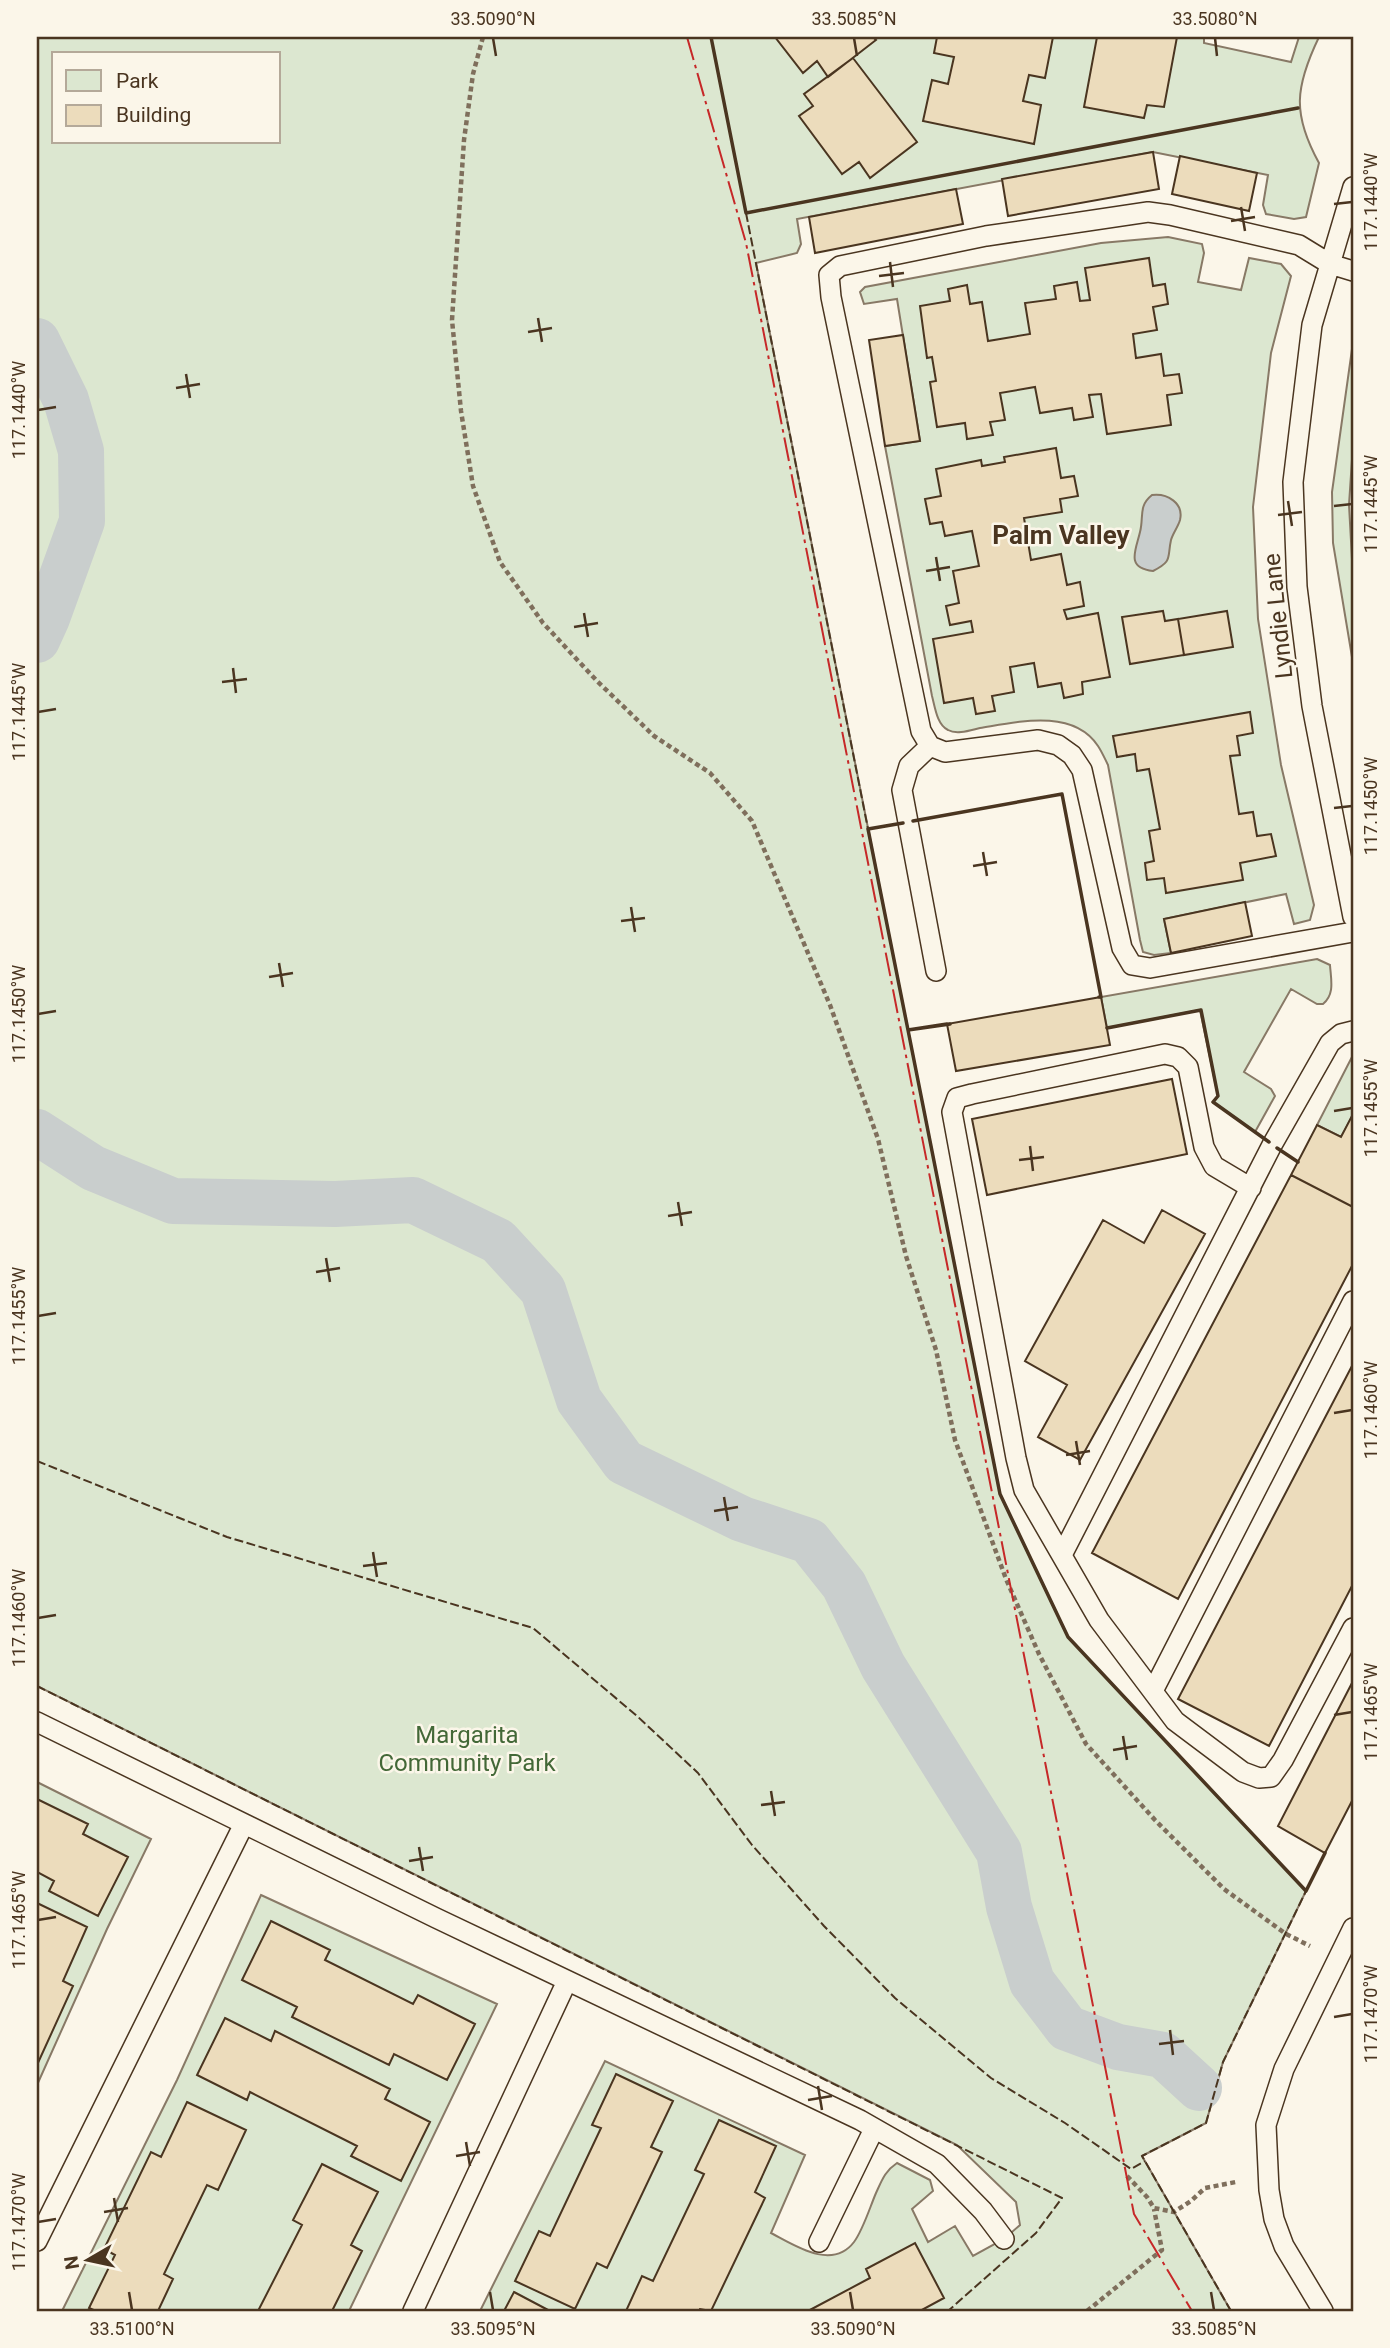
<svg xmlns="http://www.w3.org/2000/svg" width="1390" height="2348" font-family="Roboto,sans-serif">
	<rect width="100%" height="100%" fill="#fbf6e9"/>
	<path fill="#dce7d0" stroke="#887966" stroke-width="2" fill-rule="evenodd" d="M37,37H1204V43L1291,62L1299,37H1319C1295,87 1292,114 1319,163L1306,217L1294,219L1266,214L1263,205L1268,175L1153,152L797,219L801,244L797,253L756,263L1000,1494L1068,1637L1306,1891L1223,2062L1206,2123L1142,2156L1231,2311H480L605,2061L805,2155L771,2233C794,2245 832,2271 854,2242C863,2230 870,2207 876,2193C882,2180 885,2171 897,2163L930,2180L933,2191L912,2209L928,2242L955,2226L973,2256L1004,2239L1020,2225L1016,2202L957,2145L37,1686ZM54,54H278V142H54Z
		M1168,237L1202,244L1204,253L1198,282L1241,290L1249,258L1281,264L1291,276L1271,353L1253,507L1258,619L1281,765L1314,905L1310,920L1294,924L1286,894L1164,919L1171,953L1154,955L1143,952L1140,940L1108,765C1105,759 1102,752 1098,746C1073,708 1017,722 980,728C971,730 957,735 948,730C937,725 935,707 932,696L885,446L920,441L897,299L864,304L860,292L865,287L1101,243Z
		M1353,342V444L1349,505L1353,577V663L1333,543L1332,492Z
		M1317,959L1330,965C1331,980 1335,994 1323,1004H1317L1291,989L1244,1072L1271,1089L1275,1096L1255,1132L1213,1102L1218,1096L1200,1010L1107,1028L1101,997Z
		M1353,1055V1115L1341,1137L1317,1125Z
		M37,1782L151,1839L107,1929L37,2085Z
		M261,1895L497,2004L349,2311H62L177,2080Z"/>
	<path fill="#c9cecd" stroke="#887966" stroke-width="2" d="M1152,495C1167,493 1184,503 1180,520C1178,527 1173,533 1171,540C1167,558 1173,561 1153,571C1125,568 1136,550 1140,532C1144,517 1138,506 1152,495Z"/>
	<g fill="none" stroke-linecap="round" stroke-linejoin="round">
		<path stroke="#c9cecd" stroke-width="46" d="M37,341L66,400L81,451L82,521L47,618L37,640
			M37,1132L93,1168L173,1201L335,1204L413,1200L498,1241L543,1290L579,1400L624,1462L742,1519L809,1541L844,1585L883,1666L999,1852L1009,1907L1032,1982L1067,2028L1118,2047L1163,2055L1199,2088"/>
	</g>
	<path fill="#ecdcbc" stroke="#4a3520" stroke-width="2" d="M775,37H873L876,40L828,77L817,61L803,73Z
		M937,37H1053L1045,78L1029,75L1023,101L1041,105L1034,144L923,121L932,80L948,84L954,57L934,53Z
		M1097,37H1177L1164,107L1147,105L1144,118L1084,107Z
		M853,58L917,142L870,178L859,162L842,174L799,116L813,106L804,94Z
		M1153,152L1159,189L1008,216L1002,179Z
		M1180,156L1257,173L1249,211L1172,194Z
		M956,189L963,224L815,253L809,217Z
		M1149,258L1153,286L1165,284L1168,304L1153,307L1157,330L1133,334L1136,358L1161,354L1164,376L1179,374L1182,393L1167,395L1171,425L1107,434L1101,394L1089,395L1093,417L1074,420L1072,408L1040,413L1035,387L1000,393L1005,420L990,422L993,435L967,439L965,423L937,427L930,382L936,381L932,357L927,358L920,306L950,301L948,289L967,285L970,304L982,302L988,341L1030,334L1025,303L1056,299L1054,286L1077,282L1080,301L1090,300L1085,268Z
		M903,335L920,441L885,446L869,340Z
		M1056,448L1061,478L1074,476L1078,496L1060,499L1062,512L1024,518L1031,560L1061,554L1067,585L1080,582L1084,606L1064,610L1067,619L1098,613L1110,677L1082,682L1083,694L1064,698L1061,683L1038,687L1034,663L1010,667L1014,692L992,696L995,711L976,714L973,698L944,703L933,639L973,632L971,621L950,625L946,606L959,603L953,571L979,566L972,531L945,536L942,522L930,524L925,499L941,496L936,469L981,460L982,466L1005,462L1004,457Z
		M1163,611L1165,621L1178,619L1184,655L1130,664L1122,617Z
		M1227,611L1233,647L1184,655L1178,619Z
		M1250,712L1253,733L1237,736L1240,755L1230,756L1237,801L1239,814L1253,812L1257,836L1271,834L1276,856L1240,863L1243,880L1166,893L1164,878L1147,880L1145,863L1154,861L1149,831L1160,829L1149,769L1137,771L1135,754L1117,757L1113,736Z
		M1245,902L1252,936L1171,953L1164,919Z
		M1101,997L1110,1045L956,1071L947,1024Z
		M1172,1079L1187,1154L987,1195L972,1119Z
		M1353,1114V1207L1291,1175L1317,1125L1341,1137Z
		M1291,1175L1353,1207V1264L1178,1599L1092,1553Z
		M1162,1210L1205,1234L1080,1460L1038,1437L1067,1385L1025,1361L1103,1220L1144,1243Z
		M1353,1364V1584L1269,1746L1178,1699Z
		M1353,1681V1799L1325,1853L1278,1826Z
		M37,1799L88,1824L83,1834L128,1857L98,1916L49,1891L54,1881L37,1872Z
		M37,1903L87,1927L63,1981L73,1986L37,2065Z
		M271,1921L330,1950L325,1960L413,2004L418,1995L475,2024L447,2080L394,2054L389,2065L292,2017L297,2007L242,1980Z
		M225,2018L271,2041L275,2031L390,2089L385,2099L430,2122L401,2181L351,2156L357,2146L250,2092L247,2100L197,2075Z
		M616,2074L673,2101L651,2147L662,2152L607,2268L597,2263L575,2309L515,2281L539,2231L550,2236L601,2128L592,2125Z
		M187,2102L246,2130L218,2190L207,2185L164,2274L173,2279L158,2311H96L89,2308L115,2255L104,2249L151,2152L161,2157Z
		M719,2120L776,2146L755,2192L765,2198L711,2311L700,2309L699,2311H626L642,2276L653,2281L704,2174L695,2170Z
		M322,2164L378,2192L351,2245L362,2251L332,2311H258L302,2225L293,2220Z
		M915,2243L944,2298L920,2311H808L870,2278L866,2269Z
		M514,2292L550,2311H504Z"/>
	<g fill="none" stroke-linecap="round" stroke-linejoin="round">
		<g stroke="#4a3520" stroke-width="22">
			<path id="service" d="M1353,187L1312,325L1293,482L1297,587L1312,706L1353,917
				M1353,271L1330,264L1299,245L1170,215L1148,212L986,236L840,266L829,275L831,297L921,731L930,746L945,752L1038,740L1058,745L1072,755L1082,770L1122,948L1132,965L1150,968L1353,932
				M930,746L909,766L902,790L936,971
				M1251,1188L1214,1166L1204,1147L1188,1067L1178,1057L1165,1054L972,1094L957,1098L952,1112L1016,1458L1024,1490L1099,1620L1175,1721L1243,1772L1259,1778L1271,1777L1283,1760L1353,1628
				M1062,1555L1272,1145L1330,1043L1341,1034L1353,1031
				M1153,1691L1353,1301
				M37,1722L436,1918L860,2120L937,2164L983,2211L1004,2239
				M37,2241L244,1824
				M819,2242L874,2129
				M413,2311L567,1981
				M1323,2311L1284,2246L1274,2219L1269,2190L1266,2125L1284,2069L1353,1928"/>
		</g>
		<path stroke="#7f6f5c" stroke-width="4.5" stroke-dasharray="5 3.5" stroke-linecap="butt" d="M483,37L473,74L464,140L452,320L461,411L473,486L500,562L543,623L597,681L654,736L710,773L752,821L830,1005L878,1139L906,1256L936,1350L955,1440L1006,1579L1039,1654L1086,1744L1155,1820L1224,1889L1286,1934L1310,1946
			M1127,2176L1147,2197L1154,2208L1174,2212L1191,2201L1205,2188L1236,2182
			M1087,2311L1162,2250L1154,2209"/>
		<use href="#service" stroke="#fbf6e9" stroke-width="19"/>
		<path stroke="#4a3520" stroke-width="2" stroke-dasharray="9 3.5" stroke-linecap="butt" d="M746,213L868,829
			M37,1461L227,1537L533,1628L637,1716L698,1773L752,1845L824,1926L895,1998L991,2078L1065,2123L1131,2169L1145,2161
			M37,1686L1062,2198L1036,2233L948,2311
			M1231,2311L1142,2156L1206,2123L1223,2062L1306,1891"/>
		<path stroke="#4a3520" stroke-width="3.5" d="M711,37L746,213L1298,108
			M913,821L1062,794L1101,997H1099
			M903,823L868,829L908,1030L947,1024
			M950,1024L908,1030L1000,1494L1068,1637L1306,1891L1325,1853
			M1107,1028L1201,1010L1218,1096L1213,1102L1269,1142
			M1277,1148L1298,1162"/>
		<path stroke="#c62828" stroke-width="2" stroke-dasharray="24 5 3.5 5" stroke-linecap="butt" d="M687,37L746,243L1134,2214L1192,2311"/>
	</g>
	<path fill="none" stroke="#4a3520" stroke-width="2.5" d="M493,38L496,56M854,38L857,56M1215,38L1217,56M1334,204L1352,202M1241,207L1245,231M1231,221L1255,217M890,262L893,287M879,276L904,273M538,318L542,342M528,332L552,328M186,374L190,398M176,388L200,384M38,410L56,407M1288,501L1292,526M1334,506L1352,504M1278,515L1302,512M936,557L940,581M926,571L950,567M584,613L588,637M574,627L598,623M233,668L236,693M222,682L247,679M38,712L56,709M1334,808L1352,806M983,852L987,876M973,866L997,862M631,907L635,932M621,921L645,918M279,963L283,987M269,977L293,973M38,1014L56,1011M1334,1111L1352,1108M1030,1146L1033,1171M1019,1160L1044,1157M678,1202L682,1226M668,1216L692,1212M326,1258L330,1282M316,1272L340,1268M38,1316L56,1313M1334,1413L1352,1410M1076,1441L1080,1465M1066,1455L1090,1451M724,1497L728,1521M714,1511L738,1507M373,1552L377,1577M363,1566L387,1563M38,1618L56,1615M1334,1715L1352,1712M1123,1736L1127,1760M1113,1750L1137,1746M771,1791L775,1816M761,1805L785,1802M419,1847L423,1871M409,1861L433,1857M38,1920L56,1917M1334,2017L1352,2014M1170,2030L1173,2055M1159,2044L1184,2041M818,2086L822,2110M808,2100L832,2096M466,2142L470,2166M456,2156L480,2152M114,2198L118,2222M104,2212L128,2208M38,2222L56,2219M129,2292L132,2310M490,2292L493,2310M850,2292L853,2310M1211,2292L1214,2310"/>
	<g text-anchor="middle" stroke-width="5" stroke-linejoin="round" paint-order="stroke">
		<g font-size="24" fill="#4a3520" stroke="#fbf6e9">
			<text transform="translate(1278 616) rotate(-96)" y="8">Lyndie Lane</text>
		</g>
		<g font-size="24" fill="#436837" stroke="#fbf6e9">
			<text x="467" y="1743">Margarita<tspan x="467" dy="28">Community Park</tspan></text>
		</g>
		<g font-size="26" font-weight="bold" fill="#4a3520" stroke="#fbf6e9">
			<text x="1061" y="544">Palm Valley</text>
		</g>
	</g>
	<rect width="1390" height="2348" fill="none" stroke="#fbf6e9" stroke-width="77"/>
	<rect x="52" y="52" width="228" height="91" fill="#fbf6e9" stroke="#b4a999" stroke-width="2"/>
	<rect x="66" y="70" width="35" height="21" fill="#dce7d0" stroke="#b4a999" stroke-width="2"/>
	<text x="116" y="88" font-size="21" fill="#4a3520">Park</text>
	<rect x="66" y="105" width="35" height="21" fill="#ecdcbc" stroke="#b4a999" stroke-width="2"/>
	<text x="116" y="122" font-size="21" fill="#4a3520">Building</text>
	<g transform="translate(88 2260) rotate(261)" stroke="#fbf6e9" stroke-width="5" paint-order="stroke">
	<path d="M0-5L12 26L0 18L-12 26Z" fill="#4a3520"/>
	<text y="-10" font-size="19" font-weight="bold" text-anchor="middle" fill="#4a3520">N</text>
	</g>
	<rect x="38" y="38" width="1314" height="2272" fill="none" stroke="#4a3520" stroke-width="2.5"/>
	<g font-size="18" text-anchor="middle" fill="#4a3520">
		<text x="493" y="25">33.5090°N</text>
		<text x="854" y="25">33.5085°N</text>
		<text x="1215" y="25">33.5080°N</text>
		<text transform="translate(1371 202) rotate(-90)" y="6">117.1440°W</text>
		<text transform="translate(19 410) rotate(-90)" y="6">117.1440°W</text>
		<text transform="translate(1371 504) rotate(-90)" y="6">117.1445°W</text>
		<text transform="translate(19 712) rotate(-90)" y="6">117.1445°W</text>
		<text transform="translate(1371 806) rotate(-90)" y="6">117.1450°W</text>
		<text transform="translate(19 1014) rotate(-90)" y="6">117.1450°W</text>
		<text transform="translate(1371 1108) rotate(-90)" y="6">117.1455°W</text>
		<text transform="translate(19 1316) rotate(-90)" y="6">117.1455°W</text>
		<text transform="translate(1371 1410) rotate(-90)" y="6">117.1460°W</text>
		<text transform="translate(19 1618) rotate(-90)" y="6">117.1460°W</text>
		<text transform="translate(1371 1712) rotate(-90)" y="6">117.1465°W</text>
		<text transform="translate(19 1920) rotate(-90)" y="6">117.1465°W</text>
		<text transform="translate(1371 2014) rotate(-90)" y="6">117.1470°W</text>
		<text transform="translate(19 2222) rotate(-90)" y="6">117.1470°W</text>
		<text x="132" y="2335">33.5100°N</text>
		<text x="493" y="2335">33.5095°N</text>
		<text x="853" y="2335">33.5090°N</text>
		<text x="1214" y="2335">33.5085°N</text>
	</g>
</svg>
